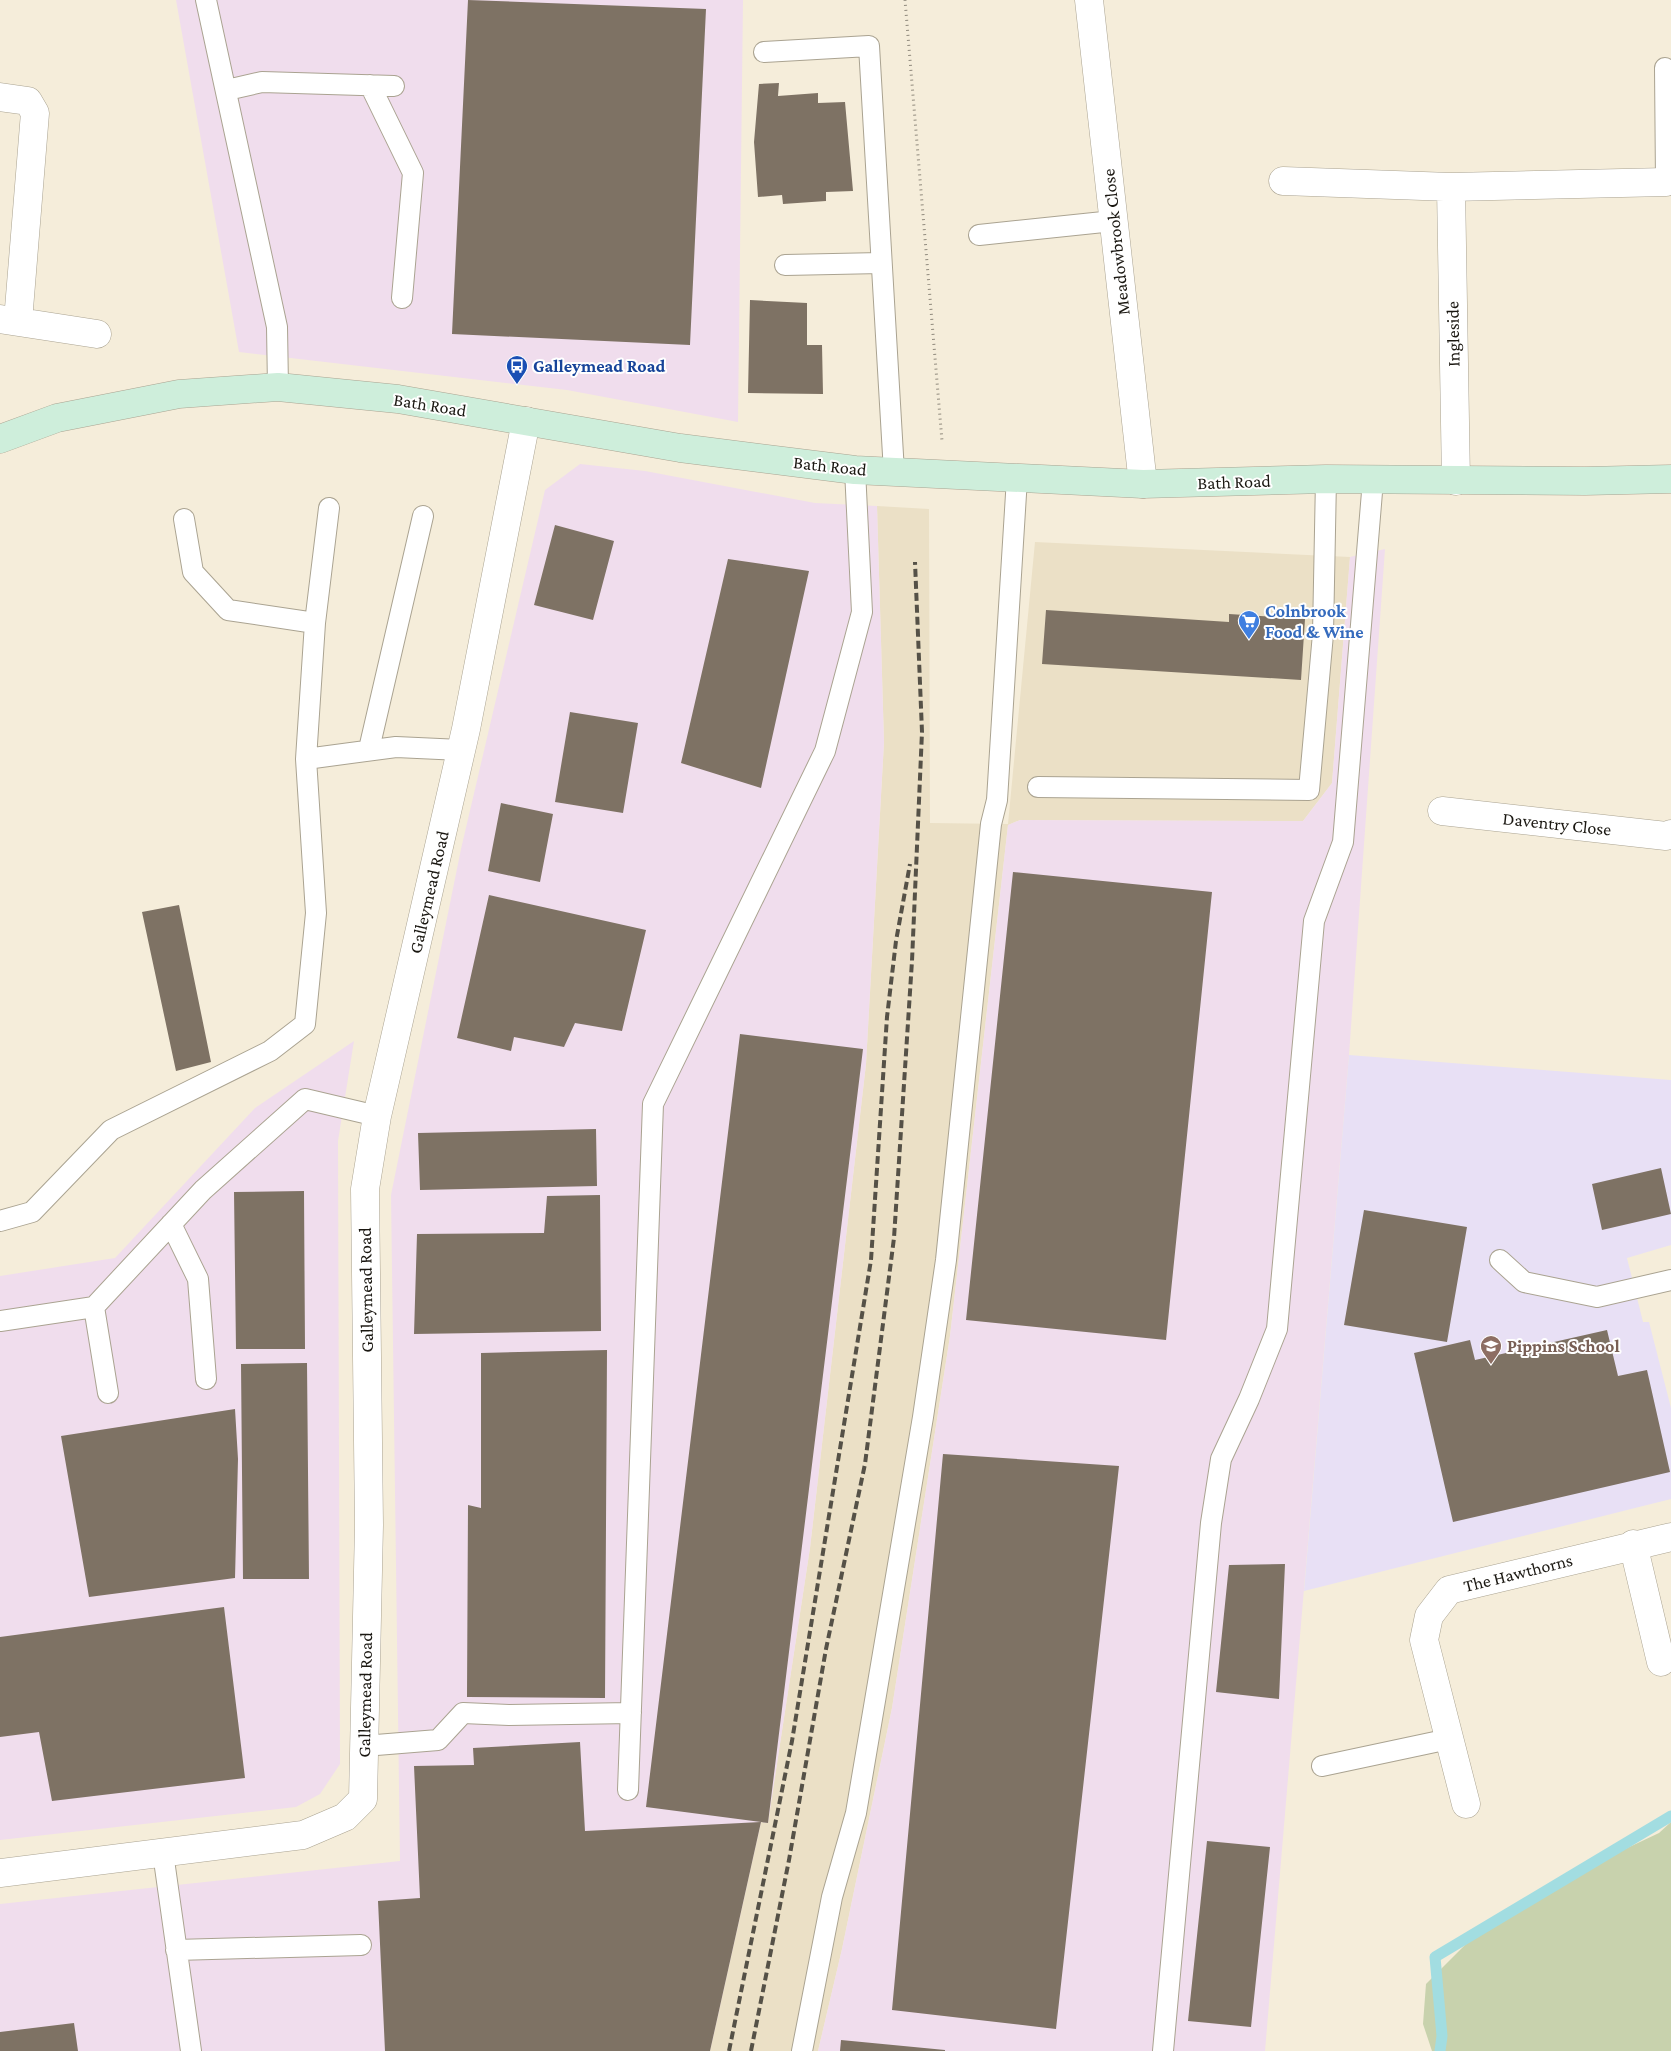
<svg xmlns="http://www.w3.org/2000/svg" width="1671" height="2051" font-family="'Crimson Pro',serif">
	<rect width="100%" height="100%" fill="#f5edda"/>
	<path fill="#ebe0c6" d="M877,506L929,509L930,823L1008,824L1035,542L1350,557L1332,783L1303,821L1020,820L1008,825L950,1336L892,1708L842,1949L818,2051H710L761,1822H768L810,1548L866,1064L884,742Z"/>
	<path fill="#f0dded" d="M176,0H743L738,422L567,390L239,352Z
		M580,464L645,471L815,503L877,506L884,742L866,1064L810,1548L768,1823L761,1822L710,2051H0V1904L400,1861L391,1195L461,849L545,490Z
		M1385,549L1349,1055L1265,2051H818L842,1949L892,1708L950,1336L1008,825L1020,820L1303,821L1332,783L1350,557Z
		M354,1041L338,1141L340,1764L320,1794L296,1807L0,1840V1276L115,1258L255,1108Z"/>
	<path fill="#e8e0f5" d="M1349,1055L1671,1080V1245L1627,1258L1643,1322H1649L1671,1408V1499L1304,1591Z"/>
	<path fill="#c8d2ad" d="M1671,1822V2051H1432L1423,2024L1426,1984L1466,1944L1531,1901L1606,1858L1659,1833Z"/>
	<g fill="none" stroke-linecap="round" stroke-linejoin="round">
		<path stroke="#a2dde1" stroke-width="11" d="M1440,2051L1442,2036L1435,1957L1671,1816"/>
	</g>
	<path fill="#7e7264" d="M468,0L706,9L690,345L452,334Z
		M779,83L778,96L818,93V103L845,102L853,191L826,192V201L783,204L782,195L758,197L754,142L759,84Z
		M750,300L807,303V345H822L823,394L748,393Z
		M555,525L614,541L593,620L534,605Z
		M728,559L809,571L761,788L681,763Z
		M1046,610L1229,622V614L1305,619L1301,680L1042,664Z
		M570,712L638,723L623,813L555,802Z
		M501,803L553,814L540,882L488,871Z
		M1013,872L1212,892L1166,1340L966,1320Z
		M489,895L646,930L622,1031L575,1023L564,1047L514,1037L511,1051L457,1038Z
		M179,905L211,1062L176,1071L142,912Z
		M740,1034L863,1049L768,1823L761,1822L710,2051H385L378,1901L420,1898L414,1766L474,1765L473,1748L580,1742L585,1831L761,1822L646,1807Z
		M596,1129L597,1186L420,1190L418,1133Z
		M1661,1168L1671,1214L1602,1230L1592,1184Z
		M304,1191L305,1349H236L234,1192Z
		M600,1195L601,1331L414,1334L417,1234L544,1233L547,1196Z
		M1364,1210L1467,1227L1447,1342L1344,1325Z
		M1607,1330L1618,1376L1647,1370L1670,1472L1453,1522L1414,1353L1470,1340L1475,1360Z
		M607,1350L605,1698L467,1697L468,1505L481,1508V1353Z
		M307,1363L309,1579H243L241,1364Z
		M235,1409L238,1459L235,1578L89,1597L61,1436Z
		M943,1454L1119,1466L1056,2029L892,2010Z
		M1285,1564L1279,1699L1216,1692L1229,1565Z
		M224,1607L245,1778L52,1801L39,1732L0,1737V1637Z
		M1207,1841L1270,1847L1251,2027L1188,2021Z
		M74,2023L78,2051H0V2032Z
		M841,2040L945,2050V2051H840Z"/>
	<g fill="none" stroke-linecap="round" stroke-linejoin="round">
		<g stroke="#aaa391" stroke-width="22">
			<path id="lane" d="M206,0L277,327L278,387
				M764,52L869,46L894,472
				M1665,68L1666,182
				M370,85L413,173L402,298
				M227,90L262,82L394,86
				M979,235L1113,221
				M785,265L881,263
				M184,519L193,572L228,610L315,623
				M369,749L423,516
				M306,759L396,747L461,750
				M1038,787L1309,790L1323,634L1326,479
				M0,1221L32,1212L111,1130L270,1051L305,1024L316,913L306,759L315,623L329,508
				M171,1224L198,1279L206,1379
				M1500,1260L1524,1282L1597,1297L1671,1280
				M94,1307L108,1393
				M0,1321L94,1307L203,1190L305,1099L377,1116
				M364,1746L438,1740L463,1713L509,1715L631,1713
				M1322,1766L1449,1739
				M628,1790L653,1104L825,751L862,612L855,470
				M163,1853L191,2051
				M176,1950L361,1945
				M802,2051L832,1897L856,1813L923,1417L946,1260L991,824L997,800L1017,478
				M1163,2051L1211,1523L1221,1459L1249,1399L1277,1329L1314,921L1343,842L1373,480"/>
		</g>
		<g stroke="#aaa391" stroke-width="29">
			<path id="street" d="M1089,0L1143,484
				M0,97L28,101L35,113L18,321
				M1283,181L1451,187L1456,481
				M1451,187L1666,182
				M0,319L97,334
				M1442,811L1666,836L1671,834
				M1633,1544L1661,1662
				M1466,1804L1424,1640L1429,1616L1449,1590L1671,1537
				M0,1873L303,1835L345,1817L363,1799L369,1525L365,1189L377,1116L466,729L526,421"/>
		</g>
		<g stroke="#aaa391" stroke-width="29">
			<path id="secondary" d="M0,439L57,418L179,394L278,387L398,399L680,448L855,470L1143,484L1326,479L1585,481L1671,479"/>
		</g>
		<path stroke="#908a7d" stroke-width="3" stroke-dasharray="1 4" stroke-linecap="butt" d="M905,0L942,441"/>
		<use href="#lane" stroke="#fff" stroke-width="20"/>
		<use href="#street" stroke="#fff" stroke-width="28"/>
		<use href="#secondary" stroke="#ceeedb" stroke-width="28"/>
		<path stroke="#555147" stroke-width="4" stroke-dasharray="8 4" stroke-linecap="butt" d="M729,2051L792,1741L871,1260L887,1017L896,941L910,864
			M751,2051L789,1860L826,1649L865,1464L894,1238L912,961L922,732L915,562"/>
	</g>
	<defs>
		<g id="bus-pin" transform="scale(1.125)"><path d="M0 17L-7.5 6A9.5 9.5 0 1 1 7.5 6Z" fill="#1a4fb4" stroke="#fff"/><path d="M-5-6H5V4H4V6H2V4H-2V6H-4V4H-5ZM-3.5-4V0h7V-4ZM-3.5 1.2v1.5H-2V1.2ZM2 1.2v1.5H3.5V1.2Z" fill="#fff"/></g>
		<g id="supermarket-pin" transform="scale(1.125)"><path d="M0 17L-7.5 6A9.5 9.5 0 1 1 7.5 6Z" fill="#3f7fe0" stroke="#fff"/><path d="M-6-5.5h2.5l.6 2H6L4.5 2H-2.5L-4.4-4H-6ZM-1.5 3.2a1.3 1.3 0 1 0 .1 0ZM3 3.2a1.3 1.3 0 1 0 .1 0Z" fill="#fff"/></g>
		<g id="school-pin" transform="scale(1.125)"><path d="M0 17L-7.5 6A9.5 9.5 0 1 1 7.5 6Z" fill="#8d6e63" stroke="#fff"/><path d="M0-5L7-2L0 1L-7-2ZM-4 1L0 2.5L4 1V4Q0 6-4 4Z" fill="#fff"/></g>
	</defs>
	<g fill-rule="evenodd">
		<use href="#bus-pin" x="517" y="366"/>
		<use href="#supermarket-pin" x="1249" y="621"/>
		<use href="#school-pin" x="1491" y="1346"/>
	</g>
	<g text-anchor="middle" stroke-width="4" stroke-linejoin="round" paint-order="stroke">
		<g font-size="18" fill="#1a1711" stroke="#fff">
			<text transform="translate(1116 242) rotate(-96)" y="6">Meadowbrook Close</text>
			<text transform="translate(1453 334) rotate(-91)" y="6">Ingleside</text>
			<text transform="translate(430 405) rotate(9)" y="6">Bath Road</text>
			<text transform="translate(830 466) rotate(6)" y="6">Bath Road</text>
			<text transform="translate(1234 482) rotate(-2)" y="6">Bath Road</text>
			<text transform="translate(1557 824) rotate(6)" y="6">Daventry Close</text>
			<text transform="translate(429 892) rotate(-77)" y="6">Galleymead Road</text>
			<text transform="translate(366 1290) rotate(-91)" y="6">Galleymead Road</text>
			<text transform="translate(1518 1573) rotate(-14)" y="6">The Hawthorns</text>
			<text transform="translate(365 1695) rotate(-89)" y="6">Galleymead Road</text>
		</g>
		<g font-size="18" font-weight="bold" fill="#164399" stroke="#fff" text-anchor="start">
			<text x="533" y="372">Galleymead Road</text>
		</g>
		<g font-size="18" font-weight="bold" fill="#366cbe" stroke="#fff" text-anchor="start">
			<text x="1265" y="617">Colnbrook<tspan x="1265" dy="21">Food &amp; Wine</tspan></text>
		</g>
		<g font-size="18" font-weight="bold" fill="#785e54" stroke="#fff" text-anchor="start">
			<text x="1507" y="1352">Pippins School</text>
		</g>
	</g>
</svg>
